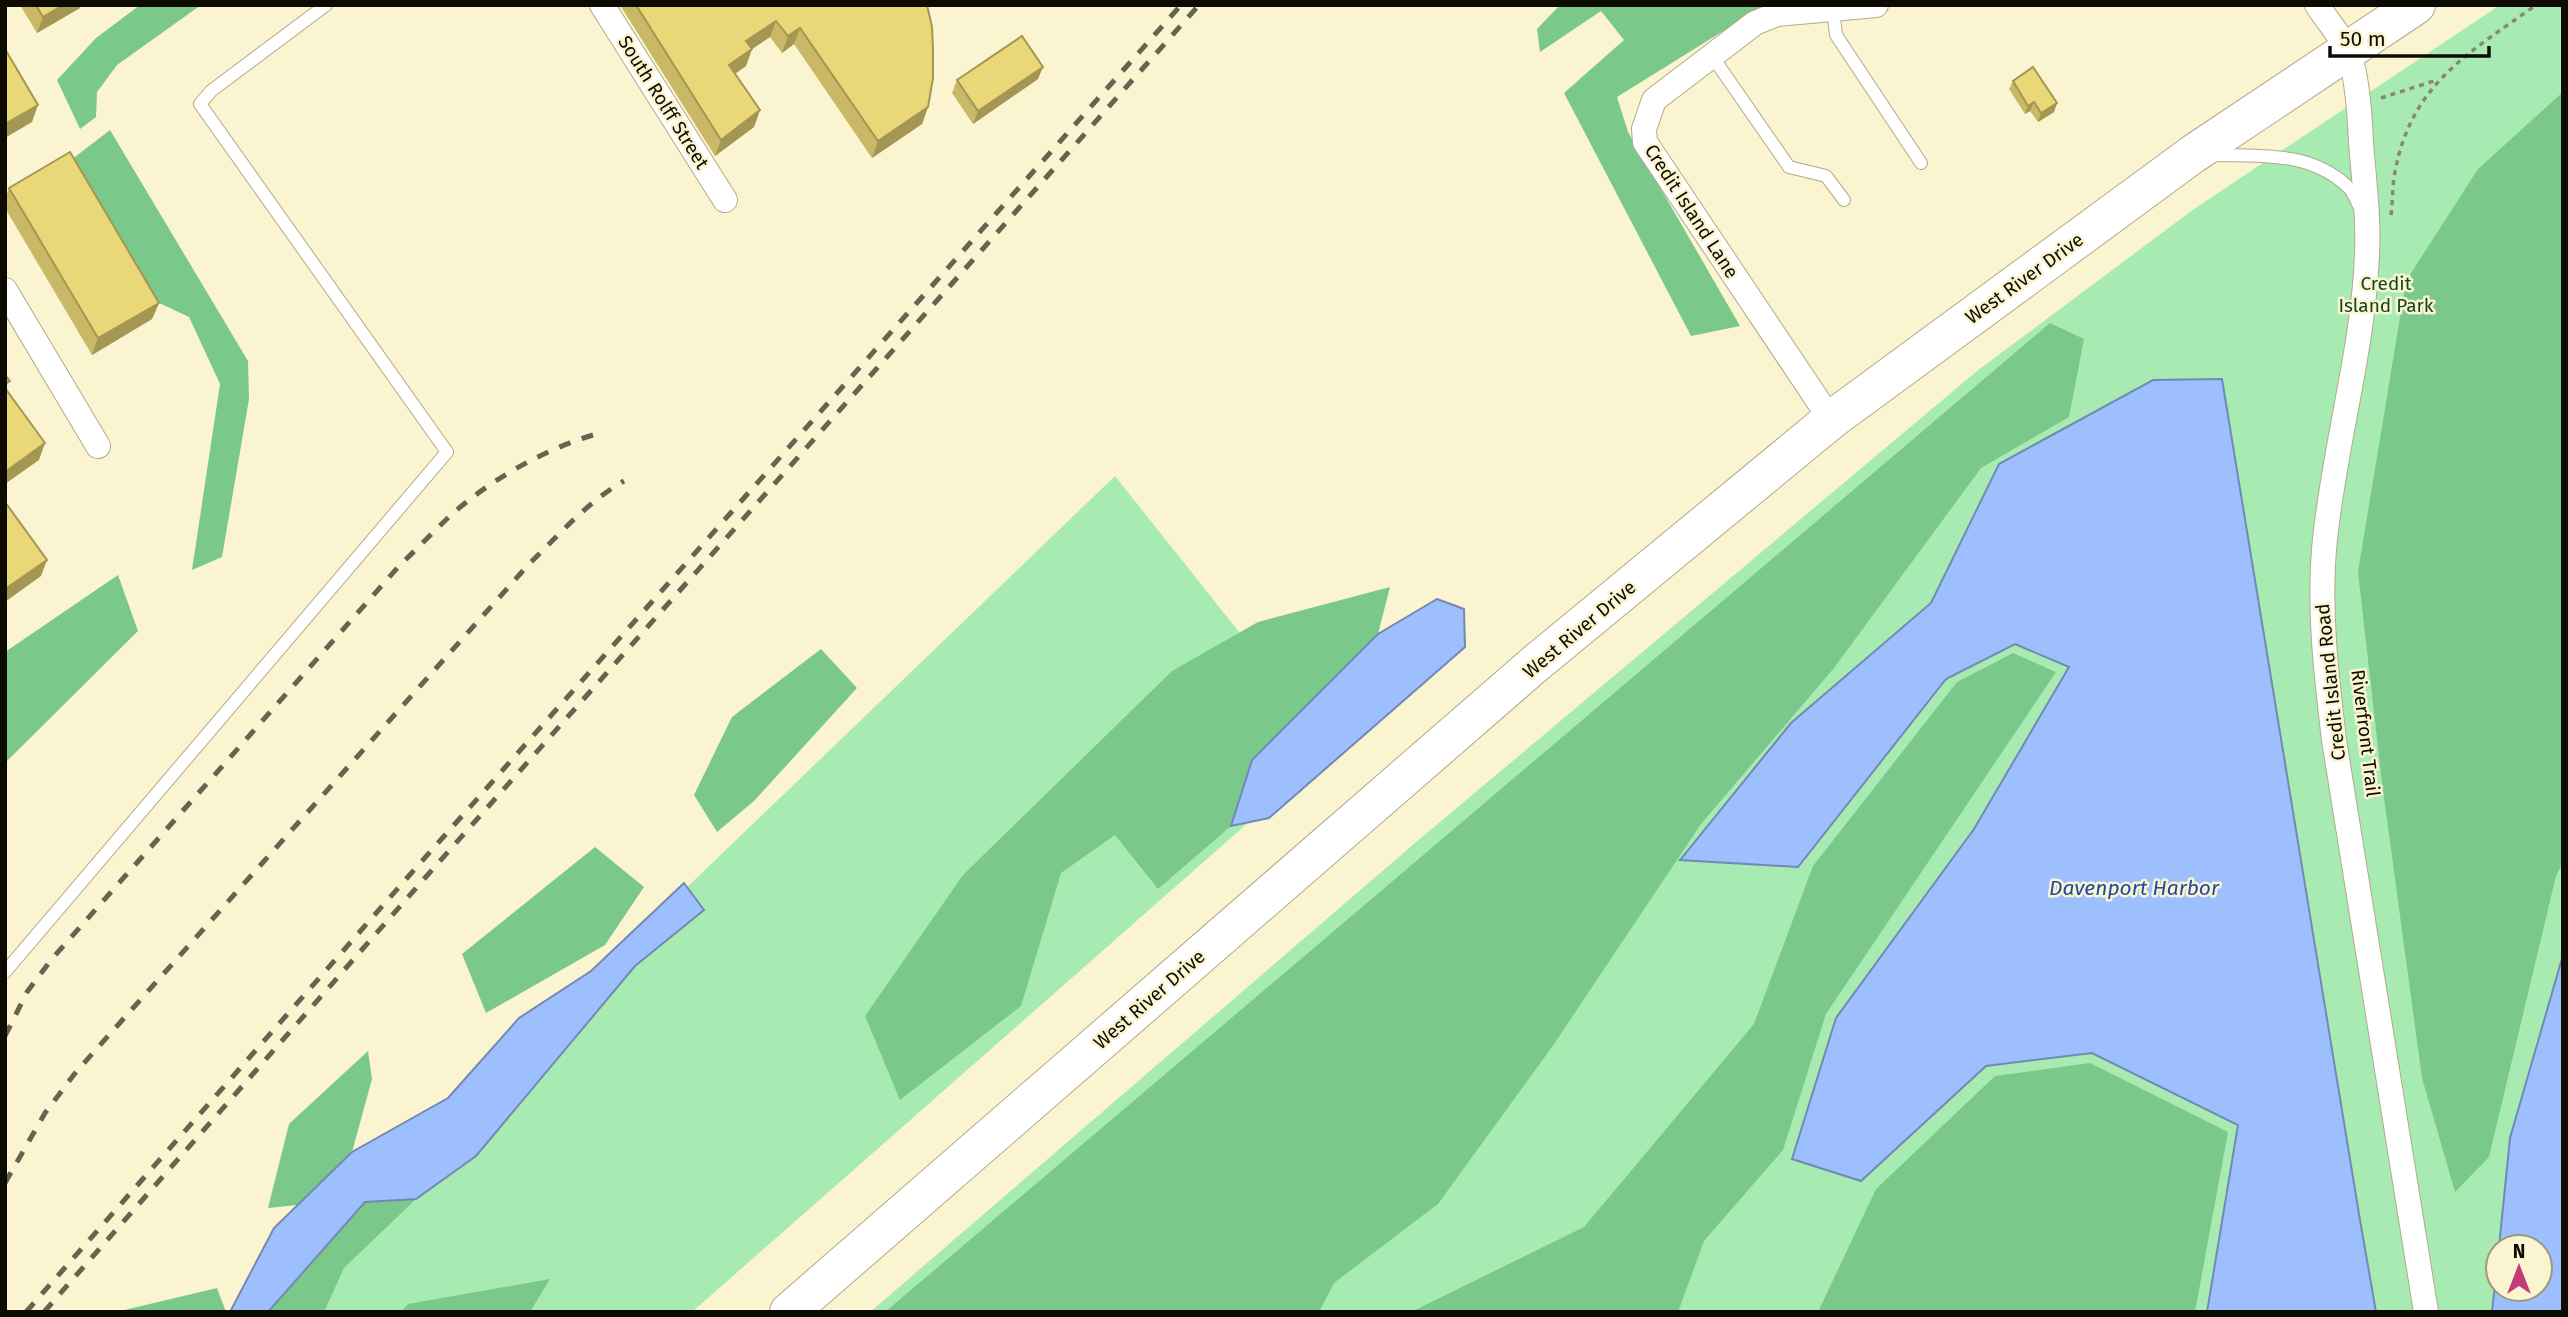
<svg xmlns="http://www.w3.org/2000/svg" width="2568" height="1317" font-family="'Fira Sans',sans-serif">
	<rect width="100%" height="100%" fill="#faf4d1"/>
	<path fill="#a7ebb2" d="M2500,5H2563V955L2510,1138L2492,1312H2376L2222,380L1999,464L1931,603L1791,723L1680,859L1798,867L1946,679L2015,644L2070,667L1974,829L1861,1181L1986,1066L2092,1053L2239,1125L2207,1312H870L1415,843L1977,371L2194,209Z
		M1115,476L1332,749L692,1312H245Z"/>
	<path fill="#7bc98a" d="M140,5H201L117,65L97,92L96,117L80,129L57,80L96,38Z
		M1560,5H1765L1617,97L1628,132L1740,326L1691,336L1564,93L1624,40L1601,11L1540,52L1537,29Z
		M2563,92V862L2556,876L2489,1157L2455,1192L2422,1078L2382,783L2358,572L2406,281L2478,169Z
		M110,130L248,361L249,399L222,557L192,570L220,384L189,317L155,301L71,160Z
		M2050,323L2084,339L2069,417L1981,468L1834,668L1701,824L1552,1047L1438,1204L1334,1283L1319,1312H885Z
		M118,575L138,631L5,763V652Z
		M1390,587L1378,634L1252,760L1231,826L1158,889L1115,835L1061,873L1021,1006L900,1100L865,1016L963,875L1172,671L1258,622Z
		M821,649L857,688L754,801L717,832L694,795L732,717Z
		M2013,653L2056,672L1826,1014L1783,1150L1704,1241L1678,1312H1411L1584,1227L1754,1024L1813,866L1957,682Z
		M595,847L644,887L605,945L486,1013L462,954Z
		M368,1051L372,1079L352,1152L297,1205L268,1208L289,1124Z
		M2090,1063L2228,1132L2195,1312H1818L1876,1189L1995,1076Z
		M416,1199L344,1268L324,1312H268L365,1202Z
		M550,1279L530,1312H401L408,1304Z
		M217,1288L226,1312H116Z"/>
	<path fill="#9ebffd" stroke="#7389b2" stroke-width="2" d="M2222,379L2359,1214L2376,1312H2207L2238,1125L2092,1053L1986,1066L1861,1181L1792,1159L1836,1018L1974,829L2069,667L2015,644L1946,679L1798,867L1680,860L1791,723L1931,603L1999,464L2153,380Z
		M1437,599L1464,609L1465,647L1269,818L1231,826L1252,760L1378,634Z
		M684,883L704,910L635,966L476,1156L416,1199L365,1202L268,1312H230L274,1228L352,1152L448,1098L519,1018L591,971Z
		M2563,955V1312H2492L2498,1256V1289H2540V1247H2499L2510,1138Z"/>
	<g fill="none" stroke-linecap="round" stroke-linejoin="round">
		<g stroke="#b1aa8a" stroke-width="14">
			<path id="lane" d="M1833,9L1836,35L1921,163
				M1712,56L1789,167L1826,176L1844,200
				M2212,155C2260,156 2311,151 2348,187C2354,192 2357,203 2361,210
				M5,972L447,452L200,104L211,91L326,5"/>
		</g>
		<g stroke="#b1aa8a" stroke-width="26">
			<path id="street" d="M602,5L725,200
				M2317,5C2326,19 2339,34 2347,49C2357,70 2360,119 2361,143C2364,180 2369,218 2367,255C2363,351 2335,443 2325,539C2318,606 2326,673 2334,740L2426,1312
				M5,290L98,446
				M1831,420L1645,142L1644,129L1654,100L1755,23L1777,14L1876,5"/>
		</g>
		<g stroke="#b1aa8a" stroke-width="40">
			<path id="primary" d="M789,1312L1536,663L1831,420L2193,154L2416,5"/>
		</g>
		<path stroke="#8a866f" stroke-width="3.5" stroke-dasharray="5 5" stroke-linecap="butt" d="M2381,98L2437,80
			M2391,215C2393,201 2392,186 2395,172C2411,84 2469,53 2536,5"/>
		<use href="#lane" stroke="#fff" stroke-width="12"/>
		<use href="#street" stroke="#fff" stroke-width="24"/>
		<use href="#primary" stroke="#fff" stroke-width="38"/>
		<path stroke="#676350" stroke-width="5" stroke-dasharray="12 12" stroke-linecap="butt" d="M5,1036L27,992L51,960L400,565C417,549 434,531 451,515C490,480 543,450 593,435
			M5,1183L45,1113L76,1072L529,564C559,535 587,502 624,481
			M26,1312L407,878L1181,5
			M44,1312L424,879L1199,5"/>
	</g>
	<path fill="#c9b966" d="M20,5H81L80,8L37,33Z
		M620,5H927L928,107L922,124L872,158L794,44L782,53L770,37L752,49L746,66L735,74L760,110L754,127L715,156Z
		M1038,79L973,124L952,93L957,80Z
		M2013,81L2057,103L2054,112L2038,122L2030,111L2025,114L2009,89Z
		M9,188L159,303L152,319L92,355L5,208V200Z"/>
	<path fill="#a49653" d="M63,5H81L80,8L37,33L43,17Z
		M776,21L770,37L752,49L746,66L723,82L729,65L746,41Z
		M800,28L794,44L782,53L788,36Z
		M1043,67L1038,79L973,124L978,111Z
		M2034,102L2030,111L2025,114L2028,106Z
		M2057,103L2054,112L2038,122L2041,113Z
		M38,105L32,122L5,138V124Z
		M928,107L922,124L872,158L878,141Z
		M760,110L754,127L715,156L721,140Z
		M159,303L152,319L92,355L98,338Z
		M45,443L39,460L5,484V472Z
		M47,560L41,576L5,602V589Z"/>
	<path fill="#ead777" stroke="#a49653" stroke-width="2" d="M36,5H63L43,17Z
		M636,5H927L932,27L933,49V78L928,107L878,141L800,28L788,36L776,21L746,41L752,49L729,65L760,110L721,140Z
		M1022,36L1043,67L978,111L957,80Z
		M5,49L38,105L5,124Z
		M2033,67L2057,103L2041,113L2034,102L2028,106L2013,81Z
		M70,152L159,303L98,338L9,188Z
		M5,375L10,381L5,384Z
		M5,388L45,443L5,472Z
		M5,502L47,560L5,589Z"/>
	<g text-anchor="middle" stroke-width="5" stroke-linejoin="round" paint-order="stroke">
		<g font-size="19" fill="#0e0c02" stroke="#faf4d1">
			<text transform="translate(664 102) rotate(58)" y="7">South Rolff Street</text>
			<text transform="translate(1692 211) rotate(57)" y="7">Credit Island Lane</text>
			<text transform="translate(2024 278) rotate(-36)" y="7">West River Drive</text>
			<text transform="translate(1579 629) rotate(-40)" y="7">West River Drive</text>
			<text transform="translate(2330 682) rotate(-96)" y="7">Credit Island Road</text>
			<text transform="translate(2366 733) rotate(83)" y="7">Riverfront Trail</text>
			<text transform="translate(1149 999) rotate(-41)" y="7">West River Drive</text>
		</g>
		<g font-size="19" fill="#0d471f" stroke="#faf4d1">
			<text x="2386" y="290">Credit<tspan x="2386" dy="22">Island Park</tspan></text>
		</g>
		<g font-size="21" font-style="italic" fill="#2049a0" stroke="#faf4d1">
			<text x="2134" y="895">Davenport Harbor</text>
		</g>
	</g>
	<rect width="2568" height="1317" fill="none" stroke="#0e0c02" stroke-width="14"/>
	<g transform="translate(2519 1268)"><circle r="33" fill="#faf4d1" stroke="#9c977e" stroke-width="2"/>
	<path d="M0-5L12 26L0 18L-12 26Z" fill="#c23b7b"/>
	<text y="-10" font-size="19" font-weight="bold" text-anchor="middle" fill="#0e0c02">N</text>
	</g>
	<path d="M2330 46v10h159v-10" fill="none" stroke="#0e0c02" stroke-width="3.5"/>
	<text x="2340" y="46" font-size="21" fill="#0e0c02" stroke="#faf4d1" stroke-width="5" paint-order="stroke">50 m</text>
</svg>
